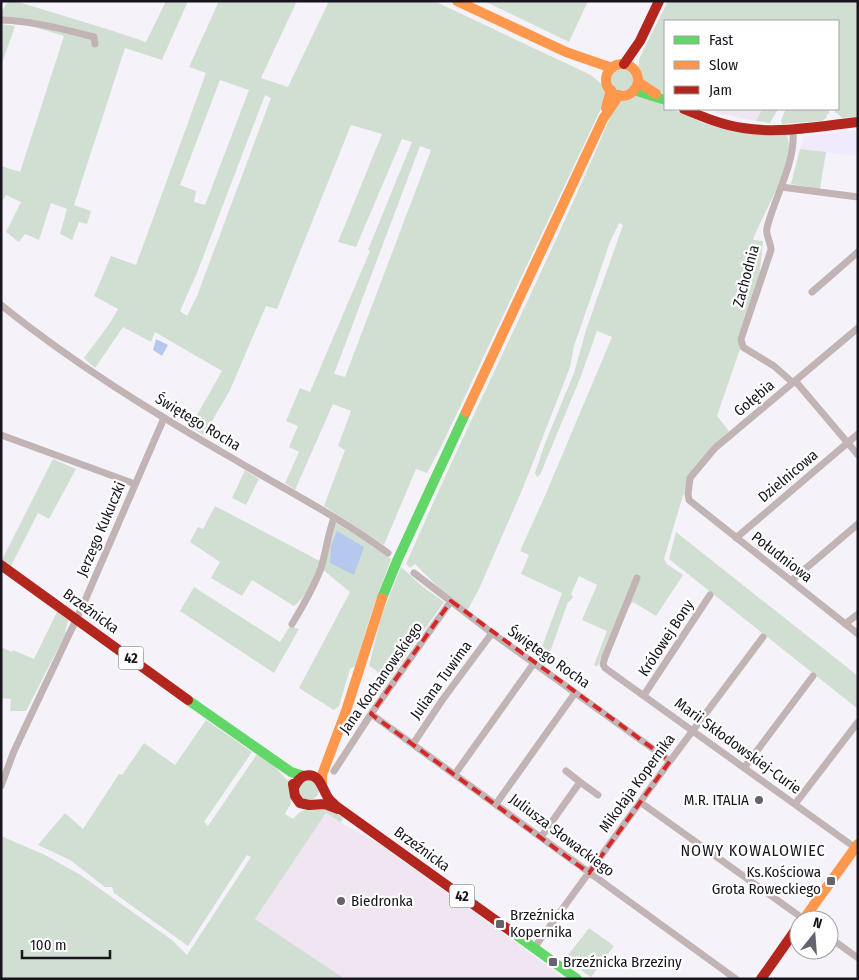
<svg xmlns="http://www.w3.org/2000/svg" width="859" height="980" font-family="'Fira Sans Condensed',sans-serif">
	<rect width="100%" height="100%" fill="#f5f3f9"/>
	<path fill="#f0e6f2" d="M717,109H762L756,121L715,113Z
		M326,813L341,823L378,843L562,976L560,979H345L255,919Z"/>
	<path fill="#f0eafc" d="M858,130V156L800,149L804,136Z"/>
	<path fill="#d1dfd2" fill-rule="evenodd" d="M8,1H15L107,29L146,42L166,1H188L162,60L125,48L74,205L91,211L87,224L79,222L72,240L60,234L67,209L51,203L39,240L25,234L19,242L6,232L21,202L6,195L1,203V166L20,172L64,36L1,17V13Z
		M219,1H297L261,78L288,87L329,1H434L591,75C600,83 607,86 606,98L440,449L427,473L416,469L384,545L324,506L345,450L338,446L351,411L333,404L295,490L285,483L299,452L289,447L298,426L286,421L300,388L310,392L370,251L368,250L412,142L402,139L356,247L338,242L382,134L351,125L277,309L266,306L230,390L204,435L190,427L222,371L155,332L151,342L123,327L95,368L84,358L110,323L118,309L94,296L111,256L136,265L206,73L189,67ZM220,80L249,90L205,205L194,202L196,191L180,185ZM265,95L271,98L197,296L187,316L180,311L197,273ZM420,146L431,150L345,377L334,374Z
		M484,1H588L569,42Z
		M668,1H858V117L842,118L837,113H835V109H838V21H665V95C647,86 634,80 640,57Z
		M1,24L15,26L1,66Z
		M610 79a12 12 0 1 1 24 0a12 12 0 1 1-24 0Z
		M637,94L665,106V109C680,109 692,119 706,124C729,132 760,132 784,134L787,136C798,159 761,216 753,240L763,241L759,280L738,337L740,349L717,416L729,431L687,477L685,489L664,559L667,564L683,575L656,616L633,602L629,607H624L597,667L594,665L607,631L582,620L597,585L579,576L571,594L573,597L570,601L568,602L545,666L537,660L562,593L521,574L529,555L520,551L544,498L612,337L597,331L581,376L540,475L537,477L535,473L544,446L574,373L586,330L623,225L619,223L610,242L574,346L570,367L523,488L479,589L467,611L449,598L415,564L410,568L406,564C473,410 550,261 615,106L620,98Z
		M762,109H778L770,123L756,121Z
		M786,109H829V114H827L826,118L822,121L782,124L781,120Z
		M800,149L826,152L820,189L791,184Z
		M53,459L76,469L49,519L38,513L11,566L2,560Z
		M245,470L259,479L246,505L232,498Z
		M215,506L320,561C315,577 308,596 294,606L252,580L242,596L211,578L220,562L190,542L198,527L203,529Z
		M336,523L369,543L391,559L372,611L355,666L350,669L339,706L334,710L299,688L350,592L323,570Z
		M676,532L858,676V709L669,559Z
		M401,567L423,587L444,602L384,687L376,670L369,666L381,617Z
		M194,587L280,642L290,626L299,629L274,673L180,611Z
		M57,612L68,620L65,632L66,633L26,711H10L11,699L1,698V647L12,652L13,650L34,659Z
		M206,720L252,752L204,822L208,826L257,754L273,765L290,783L291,803L285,814L293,819C308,801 325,808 343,817L341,823L326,813L255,919L345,979H1V836L45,855L79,874L172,940L187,955L251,857L247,855L188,946L114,893L112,887H105L70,860L38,845L65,813L83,829L119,774L122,775L144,743L175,765Z
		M299 790a10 10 0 1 1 20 0a10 10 0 1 1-20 0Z
		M589,928L614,946L591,977L565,959Z"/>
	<path fill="#b6c8ee" d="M156,339L168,345L162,356L153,350Z
		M337,531L364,547L354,575L330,563L331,546Z"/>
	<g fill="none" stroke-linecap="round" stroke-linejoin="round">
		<path stroke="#c2b4b5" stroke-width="7" d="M1,20C33,21 63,29 94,37L95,44
			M793,129C796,163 775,195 767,228C765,235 771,242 771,250L741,339L743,347L746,349L774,366L791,381L797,383L858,455
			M781,187L858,197
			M812,292L858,252
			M1,305C73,363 152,412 232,458C284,489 339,517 388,553
			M858,328L715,448L690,478L688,494L689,500L694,504L858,634
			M1,435L135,484
			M736,538L858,434
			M414,573L492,633L670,761
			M637,578L605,657L603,664L605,668L857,849
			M791,581L858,524
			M292,624C303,606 314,587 321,568C326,551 328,534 334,518
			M845,624L858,614
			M644,695L710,595
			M371,714L736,979
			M413,744L443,699L492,633
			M744,768L813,676
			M334,771L371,714L451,601
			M566,771L580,782
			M455,774L534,663
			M1,786L14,751L83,605L164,418
			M640,802L805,920
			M496,804L575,693
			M795,804L858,722
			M541,837L580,782L598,795
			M829,937L858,958
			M534,948L670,761L763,637"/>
		<path stroke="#63d668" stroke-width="10" d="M634,90L665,100
			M382,598L397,561L466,412
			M188,700L291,772L304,776
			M512,932L577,979"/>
		<path stroke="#ff974d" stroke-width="10" d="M457,1L566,52L612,68
			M606 80a16 16 0 1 1 32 0a16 16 0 1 1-32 0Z
			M638,82L656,94
			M606,108L611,90
			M466,412L603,119L619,95
			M322,784V775L346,711L382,598
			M803,920L858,844"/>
		<path stroke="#b3261e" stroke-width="10" d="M624,64L640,41L659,1
			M684,109C703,117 722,125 743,128C781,134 820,126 858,122
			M1,565L188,700
			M293,784L295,796L300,803L309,805L325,804L338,809
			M294,788C296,783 299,778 304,776C318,772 321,785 326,794C328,799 332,802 336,806L512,932
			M761,979L799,925"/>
	</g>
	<path fill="none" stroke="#d62828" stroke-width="4" stroke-dasharray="10 6" stroke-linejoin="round" d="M451,601L670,761L589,873L371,714Z"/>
	<g fill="#65636b" stroke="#fff" stroke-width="2">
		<circle cx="759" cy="800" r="5"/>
		<rect x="826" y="876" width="10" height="10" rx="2.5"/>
		<circle cx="341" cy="901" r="5"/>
		<rect x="495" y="919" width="10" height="10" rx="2.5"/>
		<rect x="548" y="957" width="10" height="10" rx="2.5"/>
	</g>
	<g text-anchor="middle" stroke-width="4.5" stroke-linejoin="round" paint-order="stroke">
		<g fill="#fff" stroke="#5d5b62" stroke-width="1">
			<rect x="118.5" y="646.5" width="25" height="23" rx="4"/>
			<rect x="449.5" y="884.5" width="25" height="23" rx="4"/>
		</g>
		<g font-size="14" font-weight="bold" fill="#18151f">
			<text x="131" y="663">42</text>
			<text x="462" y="901">42</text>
		</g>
		<g font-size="15" fill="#18151f" stroke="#fff">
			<text transform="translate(746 276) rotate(-75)" y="5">Zachodnia</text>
			<text transform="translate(754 398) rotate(-40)" y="5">Gołębia</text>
			<text transform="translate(198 422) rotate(31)" y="5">Świętego Rocha</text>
			<text transform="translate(788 476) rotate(-40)" y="5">Dzielnicowa</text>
			<text transform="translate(101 529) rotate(-67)" y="5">Jerzego Kukuczki</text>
			<text transform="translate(782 557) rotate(38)" y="5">Południowa</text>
			<text transform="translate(91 611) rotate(36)" y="5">Brzeźnicka</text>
			<text transform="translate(666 638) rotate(-57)" y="5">Królowej Bony</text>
			<text transform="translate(549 657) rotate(35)" y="5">Świętego Rocha</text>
			<text transform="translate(381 678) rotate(-55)" y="5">Jana Kochanowskiego</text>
			<text transform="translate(441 680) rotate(-54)" y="5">Juliana Tuwima</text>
			<text transform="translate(738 746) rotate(36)" y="5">Marii Skłodowskiej-Curie</text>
			<text transform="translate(637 783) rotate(-54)" y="5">Mikołaja Kopernika</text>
			<text transform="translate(562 835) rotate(37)" y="5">Juliusza Słowackiego</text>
			<text transform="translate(422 849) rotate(36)" y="5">Brzeźnicka</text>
		</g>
		<g font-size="15" fill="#18151f" stroke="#fff" text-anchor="start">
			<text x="749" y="805" text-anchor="end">M.R. ITALIA</text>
			<text x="821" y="877" text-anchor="end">Ks.Kościowa<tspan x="821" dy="17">Grota Roweckiego</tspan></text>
			<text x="351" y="906">Biedronka</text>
			<text x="510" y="920">Brzeźnicka<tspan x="510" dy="17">Kopernika</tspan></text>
			<text x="563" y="967">Brzeźnicka Brzeziny</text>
		</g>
		<g font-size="16" letter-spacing="1" fill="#18151f" stroke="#fff">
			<text x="753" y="856">NOWY KOWALOWIEC</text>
		</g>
	</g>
	<rect width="859" height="980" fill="none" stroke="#18151f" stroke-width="5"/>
	<rect x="664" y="20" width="175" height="90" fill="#ffffff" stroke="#a3a1a5"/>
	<rect x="674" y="36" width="25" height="8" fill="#63d668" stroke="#a3a1a5"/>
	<text x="709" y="45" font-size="15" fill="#18151f">Fast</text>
	<rect x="674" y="61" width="25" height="8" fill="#ff974d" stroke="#a3a1a5"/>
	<text x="709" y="70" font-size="15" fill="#18151f">Slow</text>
	<rect x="674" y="86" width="25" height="8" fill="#b3261e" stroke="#a3a1a5"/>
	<text x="709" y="95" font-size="15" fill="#18151f">Jam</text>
	<g transform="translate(814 935) rotate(17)"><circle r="24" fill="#ffffff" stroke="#a3a1a5"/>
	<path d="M0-4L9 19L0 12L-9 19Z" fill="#65636b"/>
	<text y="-8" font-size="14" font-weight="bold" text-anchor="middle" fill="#18151f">N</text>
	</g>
	<path d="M22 950v8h88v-8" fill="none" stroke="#18151f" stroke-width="2.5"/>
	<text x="30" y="950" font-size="15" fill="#18151f" stroke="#ffffff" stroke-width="4" paint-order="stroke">100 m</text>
</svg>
